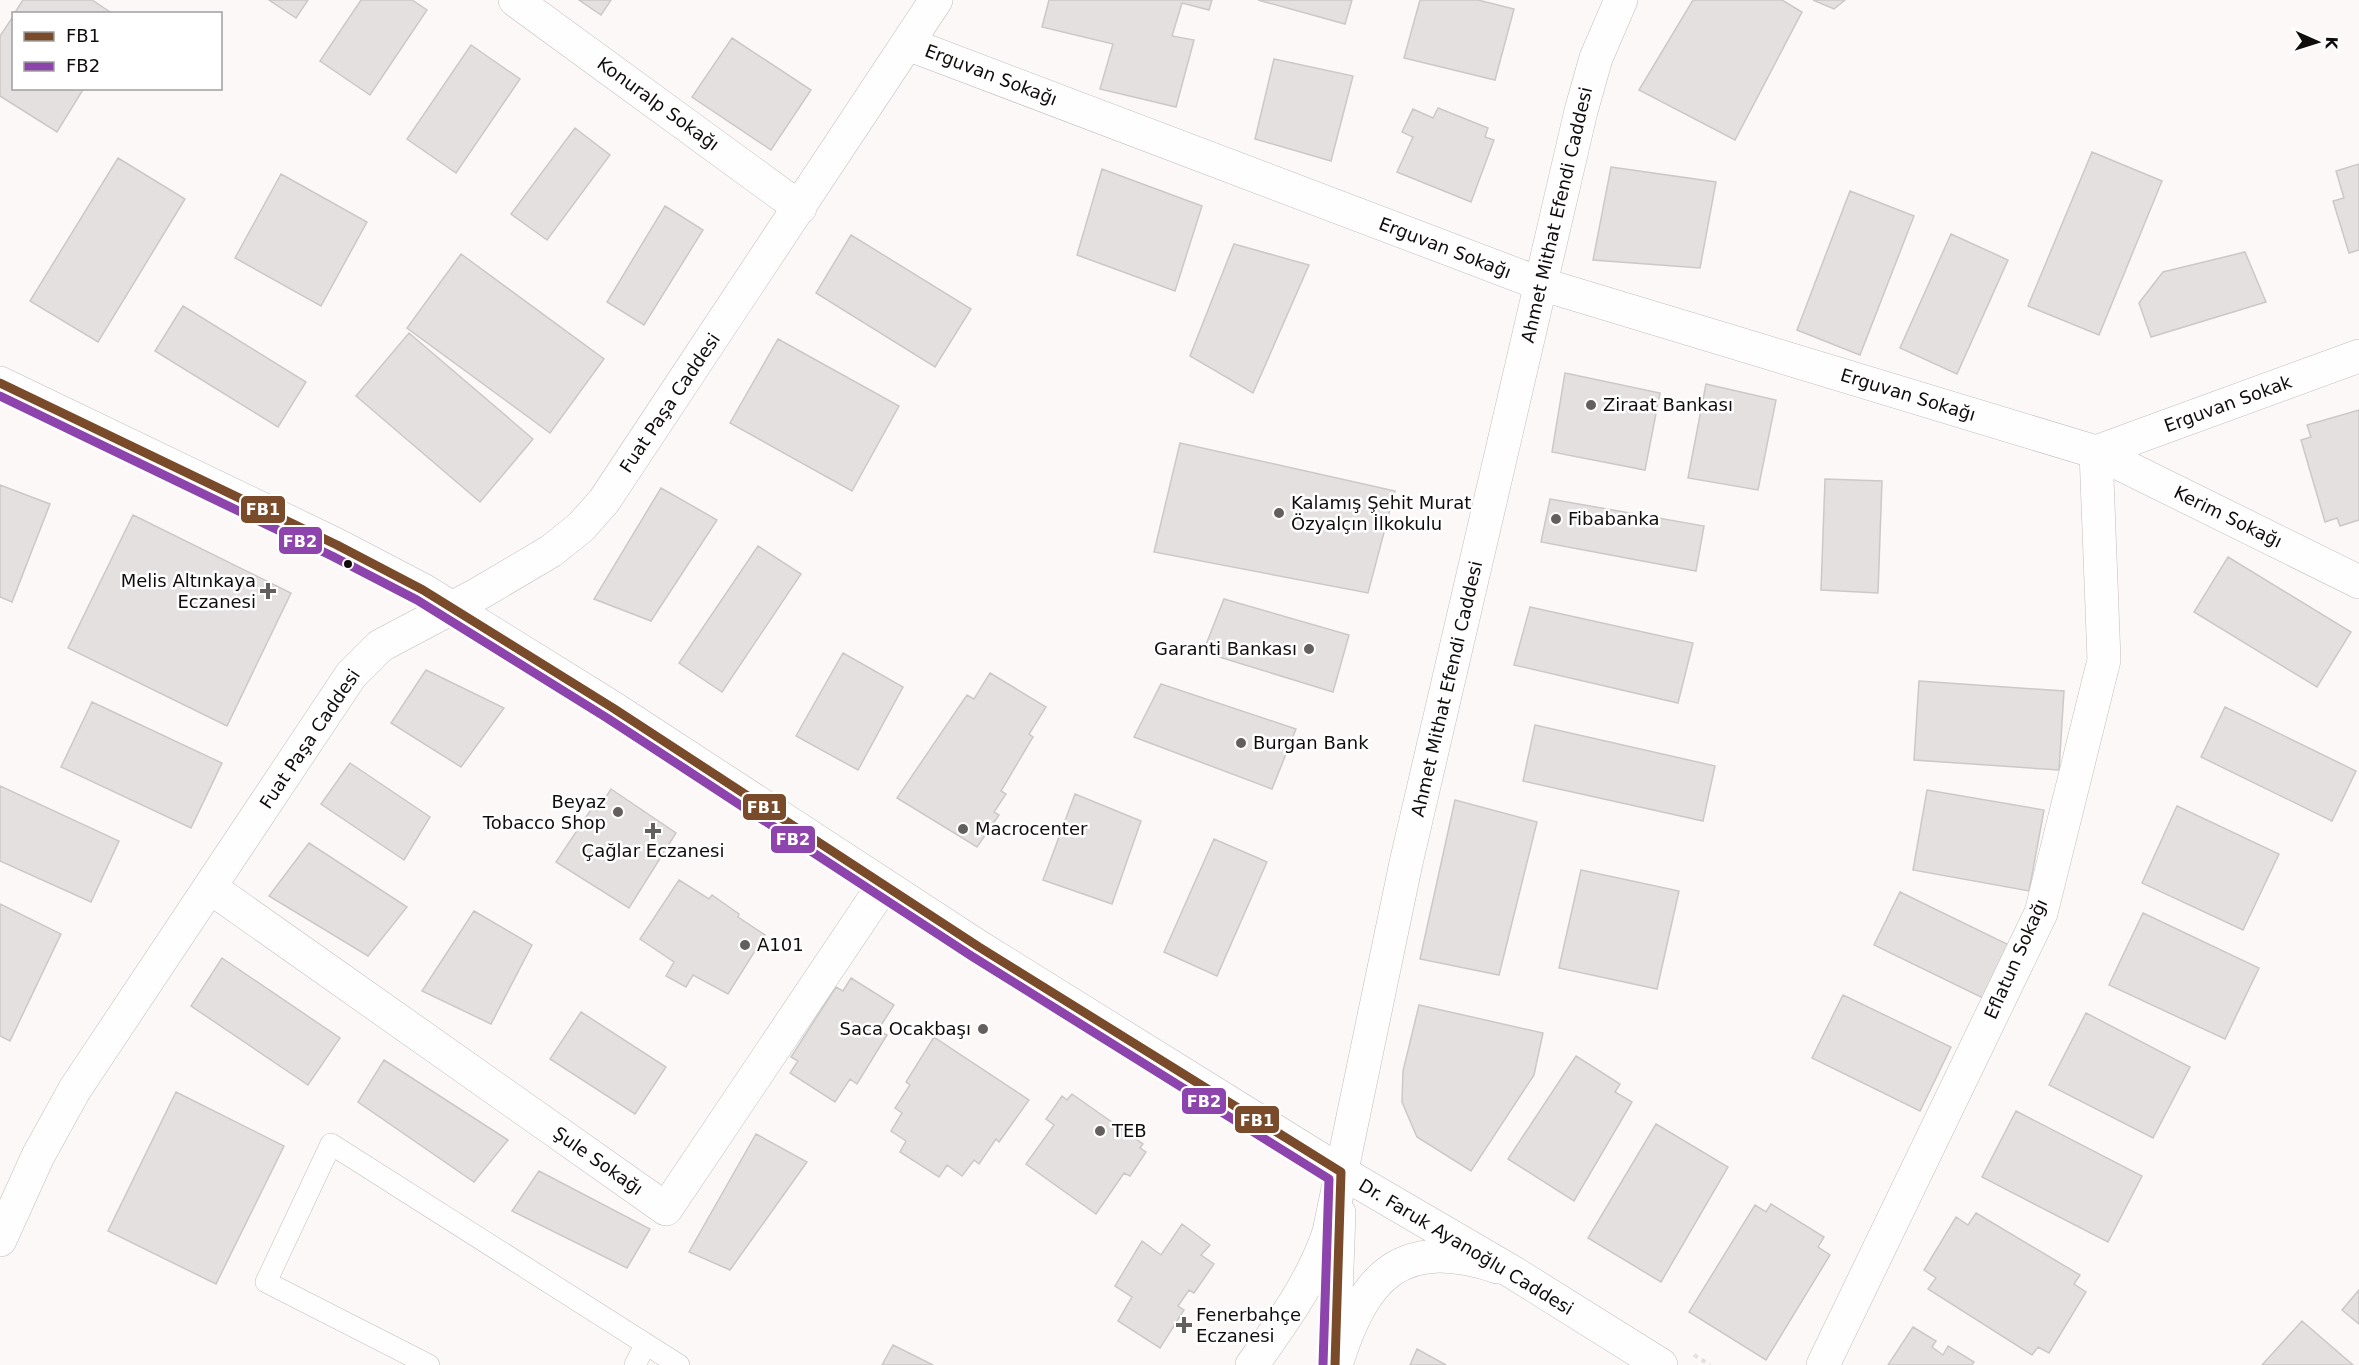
<svg xmlns="http://www.w3.org/2000/svg" width="2359" height="1365" font-family="'DejaVu Sans',sans-serif">
	<rect width="100%" height="100%" fill="#fcf8f8"/>
	<path fill="#e5e0e0" stroke="#cdc8c8" stroke-width="1.5" d="M23,0H92L113,14H14Z
		M269,0H308L296,18Z
		M361,0H412L427,10L370,95L320,61Z
		M579,0H611L601,15Z
		M1049,0H1212L1209,10L1182,3L1172,36L1194,40L1176,107L1100,89L1113,44L1042,27Z
		M1258,0H1352L1345,24Z
		M1420,0H1478L1514,9L1495,80L1404,58Z
		M1693,0H1782L1802,12L1735,140L1639,90Z
		M1813,0H1845L1834,9Z
		M14,15V88H84L57,132L0,96V36Z
		M732,38L811,90L771,150L692,97Z
		M471,45L520,79L456,173L407,139Z
		M1274,59L1353,76L1331,161L1255,139Z
		M1438,108L1488,128L1485,137L1494,140L1471,202L1397,172L1413,137L1402,132L1413,109L1433,118Z
		M575,128L610,155L547,240L511,214Z
		M2092,152L2162,181L2099,335L2028,306Z
		M118,158L185,199L98,342L30,301Z
		M2359,164V250L2349,253L2333,201L2344,198L2336,171Z
		M1611,167L1716,182L1700,268L1593,260Z
		M1102,169L1202,206L1175,291L1077,255Z
		M281,174L367,222L321,306L235,258Z
		M1850,191L1914,216L1860,355L1797,330Z
		M665,206L703,230L644,325L607,302Z
		M1951,234L2008,260L1957,374L1900,348Z
		M851,235L971,309L935,367L816,293Z
		M1234,244L1309,265L1253,393L1190,356Z
		M2245,252L2266,302L2151,337L2139,303L2163,272Z
		M461,254L604,359L550,433L407,328Z
		M183,306L306,382L278,427L155,351Z
		M409,333L533,439L480,502L356,396Z
		M778,339L899,406L852,491L730,423Z
		M1565,373L1660,393L1645,470L1552,452Z
		M1706,384L1776,400L1758,490L1688,478Z
		M2359,410V520L2340,526L2337,518L2325,522L2301,440L2311,437L2307,425Z
		M1180,443L1395,491L1368,593L1154,552Z
		M1825,479L1882,481L1878,593L1821,590Z
		M0,485L50,504L12,602L0,597Z
		M661,488L717,520L651,621L594,599Z
		M1550,499L1704,526L1696,571L1541,542Z
		M133,515L291,593L227,726L68,648Z
		M758,546L801,574L722,692L679,663Z
		M2228,557L2351,632L2317,687L2194,612Z
		M1224,599L1349,635L1333,692L1203,652Z
		M1530,607L1693,643L1678,703L1514,665Z
		M843,653L903,687L858,770L796,736Z
		M426,670L504,708L461,767L391,723Z
		M990,673L1046,707L1029,734L1033,737L1001,791L1006,794L994,812L999,815L977,847L897,798L967,695L974,699Z
		M1919,681L2064,691L2059,770L1914,760Z
		M1161,684L1296,729L1272,789L1134,737Z
		M92,702L222,763L191,828L61,767Z
		M2225,707L2356,771L2332,821L2201,757Z
		M1535,725L1715,766L1703,821L1523,781Z
		M350,763L430,817L404,860L321,804Z
		M0,786L119,841L91,902L0,861Z
		M611,789L676,833L629,908L556,862L592,808L597,811Z
		M1927,790L2044,810L2029,891L1913,870Z
		M1075,794L1141,821L1112,904L1043,880Z
		M1455,800L1537,822L1499,975L1420,959Z
		M2177,806L2279,854L2243,930L2142,883Z
		M1214,839L1267,862L1217,976L1164,952Z
		M309,843L407,907L368,956L269,896Z
		M1581,870L1679,891L1657,989L1559,968Z
		M679,880L709,899L712,895L739,914L738,917L765,935L728,994L693,975L686,987L666,976L674,962L640,939Z
		M1900,892L2011,946L1985,999L1874,945Z
		M0,904L61,934L10,1041L0,1036Z
		M474,911L532,945L491,1024L422,991Z
		M2143,913L2259,968L2225,1039L2109,985Z
		M222,958L340,1038L308,1085L191,1006Z
		M851,978L894,1005L878,1030L887,1035L857,1084L850,1079L835,1102L790,1073L798,1061L791,1057L836,987L843,991Z
		M1843,995L1951,1047L1920,1111L1812,1058Z
		M1419,1005L1543,1033L1534,1075L1471,1171L1417,1137L1402,1102L1403,1071Z
		M581,1012L666,1067L635,1114L550,1059Z
		M2086,1013L2190,1067L2153,1138L2049,1085Z
		M934,1037L1029,1100L999,1142L996,1139L979,1164L974,1160L962,1176L947,1165L939,1177L900,1152L906,1141L891,1131L902,1113L895,1108L910,1085L906,1082Z
		M1576,1056L1620,1084L1615,1092L1632,1102L1574,1201L1508,1159Z
		M384,1060L508,1140L474,1182L358,1102Z
		M176,1092L284,1146L216,1284L108,1231Z
		M1072,1094L1143,1144L1140,1148L1146,1152L1130,1176L1124,1173L1096,1214L1026,1164L1054,1125L1046,1119L1062,1096L1067,1100Z
		M2016,1111L2142,1176L2108,1242L1982,1177Z
		M1656,1124L1728,1167L1661,1282L1588,1238Z
		M756,1134L807,1162L730,1270L689,1252Z
		M539,1171L650,1229L627,1268L512,1211Z
		M1771,1204L1824,1237L1818,1247L1830,1255L1766,1360L1689,1312L1755,1205L1766,1212Z
		M1976,1213L2080,1275L2074,1284L2086,1292L2049,1353L2038,1347L2032,1355L1928,1289L1936,1278L1924,1270L1956,1217L1968,1225Z
		M1182,1224L1210,1245L1201,1255L1214,1264L1194,1293L1189,1290L1178,1306L1184,1310L1160,1348L1118,1321L1132,1297L1115,1286L1142,1241L1161,1255Z
		M2359,1290V1324L2342,1310Z
		M2302,1321L2353,1365H2262Z
		M1913,1327L1936,1341L1932,1347L1943,1355L1948,1346L1974,1362L1972,1365H1888Z
		M893,1345L933,1365H882Z
		M1417,1349L1446,1365H1410Z"/>
	<g fill="none" stroke-linecap="round" stroke-linejoin="round">
		<g stroke="#c2bdbd" stroke-width="22">
			<path id="lane" d="M429,1365L266,1282L331,1144L679,1365
				M635,1365L645,1345"/>
		</g>
		<g stroke="#c2bdbd" stroke-width="34">
			<path id="street" d="M515,0L800,208
				M908,44L1541,284L2096,452L2359,582
				M2096,452L2359,356
				M211,888L666,1209L883,886
				M0,1240L38,1156L75,1089L351,675L380,646L480,593L551,551L581,527L604,501L936,0
				M1334,1348L1339,1213
				M1336,1365C1364,1275 1401,1235 1498,1267
				M1823,1365L2041,913L2104,660L2096,452"/>
		</g>
		<g stroke="#c2bdbd" stroke-width="34">
			<path id="secondary" d="M0,383L337,545L423,590L613,708L979,947L1341,1172L1514,1273L1661,1365"/>
		</g>
		<g stroke="#c2bdbd" stroke-width="34">
			<path id="primary" d="M1252,1365C1282,1323 1313,1281 1329,1232L1406,863L1581,111L1596,58L1621,0"/>
		</g>
		<path stroke="#e2e1e1" stroke-width="4" stroke-dasharray="4.5 4.5" stroke-linecap="butt" d="M1694,1355L1710,1365"/>
		<use href="#lane" stroke="#fffefe" stroke-width="21"/>
		<use href="#street" stroke="#fffefe" stroke-width="33"/>
		<use href="#secondary" stroke="#fffefe" stroke-width="33"/>
		<use href="#primary" stroke="#fffefe" stroke-width="33"/>
		<g stroke="#fff" stroke-width="14">
			<path id="bus-1" d="M0,383L337,545L423,590L613,708L979,947L1341,1172L1335,1365"/>
		</g>
		<g stroke="#fff" stroke-width="14">
			<path id="bus-2" d="M0,396L332,556L417,600L607,718L973,957L1329,1179L1323,1365"/>
		</g>
		<use href="#bus-1" stroke="#7a4b2a" stroke-width="9"/>
		<use href="#bus-2" stroke="#8e44ad" stroke-width="9"/>
	</g>
	<g fill="#645f5f" stroke="#fff" stroke-width="2">
		<circle cx="1591" cy="405" r="6"/>
		<circle cx="1279" cy="513" r="6"/>
		<circle cx="1556" cy="519" r="6"/>
		<path d="M265 582h6v6h6v6h-6v6h-6v-6h-6v-6h6z"/>
		<circle cx="1309" cy="649" r="6"/>
		<circle cx="1241" cy="743" r="6"/>
		<circle cx="618" cy="812" r="6"/>
		<circle cx="963" cy="829" r="6"/>
		<path d="M650 822h6v6h6v6h-6v6h-6v-6h-6v-6h6z"/>
		<circle cx="745" cy="945" r="6"/>
		<circle cx="983" cy="1029" r="6"/>
		<circle cx="1100" cy="1131" r="6"/>
		<path d="M1181 1316h6v6h6v6h-6v6h-6v-6h-6v-6h6z"/>
	</g>
	<circle fill="#120d0d" stroke="#fff" stroke-width="2" cx="348" cy="564" r="5"/>
	<g text-anchor="middle" stroke-width="5" stroke-linejoin="round" paint-order="stroke">
		<g font-size="18" fill="#120d0d" stroke="#fff">
			<text transform="translate(991 75) rotate(21)" y="6">Erguvan Sokağı</text>
			<text transform="translate(658 104) rotate(36)" y="6">Konuralp Sokağı</text>
			<text transform="translate(1557 215) rotate(-77)" y="6">Ahmet Mithat Efendi Caddesi</text>
			<text transform="translate(1445 248) rotate(21)" y="6">Erguvan Sokağı</text>
			<text transform="translate(1908 395) rotate(17)" y="6">Erguvan Sokağı</text>
			<text transform="translate(670 403) rotate(-56)" y="6">Fuat Paşa Caddesi</text>
			<text transform="translate(2228 404) rotate(-20)" y="6">Erguvan Sokak</text>
			<text transform="translate(2228 517) rotate(26)" y="6">Kerim Sokağı</text>
			<text transform="translate(1447 689) rotate(-77)" y="6">Ahmet Mithat Efendi Caddesi</text>
			<text transform="translate(310 739) rotate(-56)" y="6">Fuat Paşa Caddesi</text>
			<text transform="translate(2016 959) rotate(-66)" y="6">Eflatun Sokağı</text>
			<text transform="translate(598 1161) rotate(35)" y="6">Şule Sokağı</text>
			<text transform="translate(1466 1247) rotate(31)" y="6">Dr. Faruk Ayanoğlu Caddesi</text>
		</g>
		<g font-size="18" fill="#120d0d" stroke="#fff" text-anchor="start">
			<text x="1603" y="411">Ziraat Bankası</text>
			<text x="1291" y="509">Kalamış Şehit Murat<tspan x="1291" dy="21">Özyalçın İlkokulu</tspan></text>
			<text x="1568" y="525">Fibabanka</text>
			<text x="256" y="587" text-anchor="end">Melis Altınkaya<tspan x="256" dy="21">Eczanesi</tspan></text>
			<text x="1297" y="655" text-anchor="end">Garanti Bankası</text>
			<text x="1253" y="749">Burgan Bank</text>
			<text x="606" y="808" text-anchor="end">Beyaz<tspan x="606" dy="21">Tobacco Shop</tspan></text>
			<text x="975" y="835">Macrocenter</text>
			<text x="653" y="857" text-anchor="middle">Çağlar Eczanesi</text>
			<text x="757" y="951">A101</text>
			<text x="971" y="1035" text-anchor="end">Saca Ocakbaşı</text>
			<text x="1112" y="1137">TEB</text>
			<text x="1196" y="1321">Fenerbahçe<tspan x="1196" dy="21">Eczanesi</tspan></text>
		</g>
	</g>
	<g stroke="#fff" stroke-width="2">
		<rect x="240" y="495" width="46" height="29" rx="6" fill="#7a4b2a"/>
		<rect x="278" y="526" width="45" height="29" rx="6" fill="#8e44ad"/>
		<rect x="742" y="793" width="45" height="28" rx="6" fill="#7a4b2a"/>
		<rect x="770" y="825" width="46" height="29" rx="6" fill="#8e44ad"/>
		<rect x="1181" y="1087" width="46" height="28" rx="6" fill="#8e44ad"/>
		<rect x="1234" y="1105" width="46" height="29" rx="6" fill="#7a4b2a"/>
	</g>
	<g font-size="16" text-anchor="middle" font-weight="bold" fill="#fff">
		<text x="263" y="515">FB1</text>
		<text x="300" y="547">FB2</text>
		<text x="764" y="813">FB1</text>
		<text x="793" y="845">FB2</text>
		<text x="1204" y="1107">FB2</text>
		<text x="1257" y="1126">FB1</text>
	</g>
	<rect x="12" y="12" width="210" height="78" fill="#ffffff" stroke="#a09e9e" stroke-width="1.5"/>
	<rect x="24" y="32" width="30" height="9" fill="#7a4b2a" stroke="#a09e9e" stroke-width="1.5"/>
	<text x="66" y="42" font-size="18" fill="#120d0d">FB1</text>
	<rect x="24" y="62" width="30" height="9" fill="#8e44ad" stroke="#a09e9e" stroke-width="1.5"/>
	<text x="66" y="72" font-size="18" fill="#120d0d">FB2</text>
	<g transform="translate(2317 42) rotate(93)" stroke="#ffffff" stroke-width="4.5" paint-order="stroke">
	<path d="M0-4.5L10 22L0 15L-10 22Z" fill="#120d0d"/>
	<text y="-9" font-size="16" font-weight="bold" text-anchor="middle" fill="#120d0d">K</text>
	</g>
</svg>
